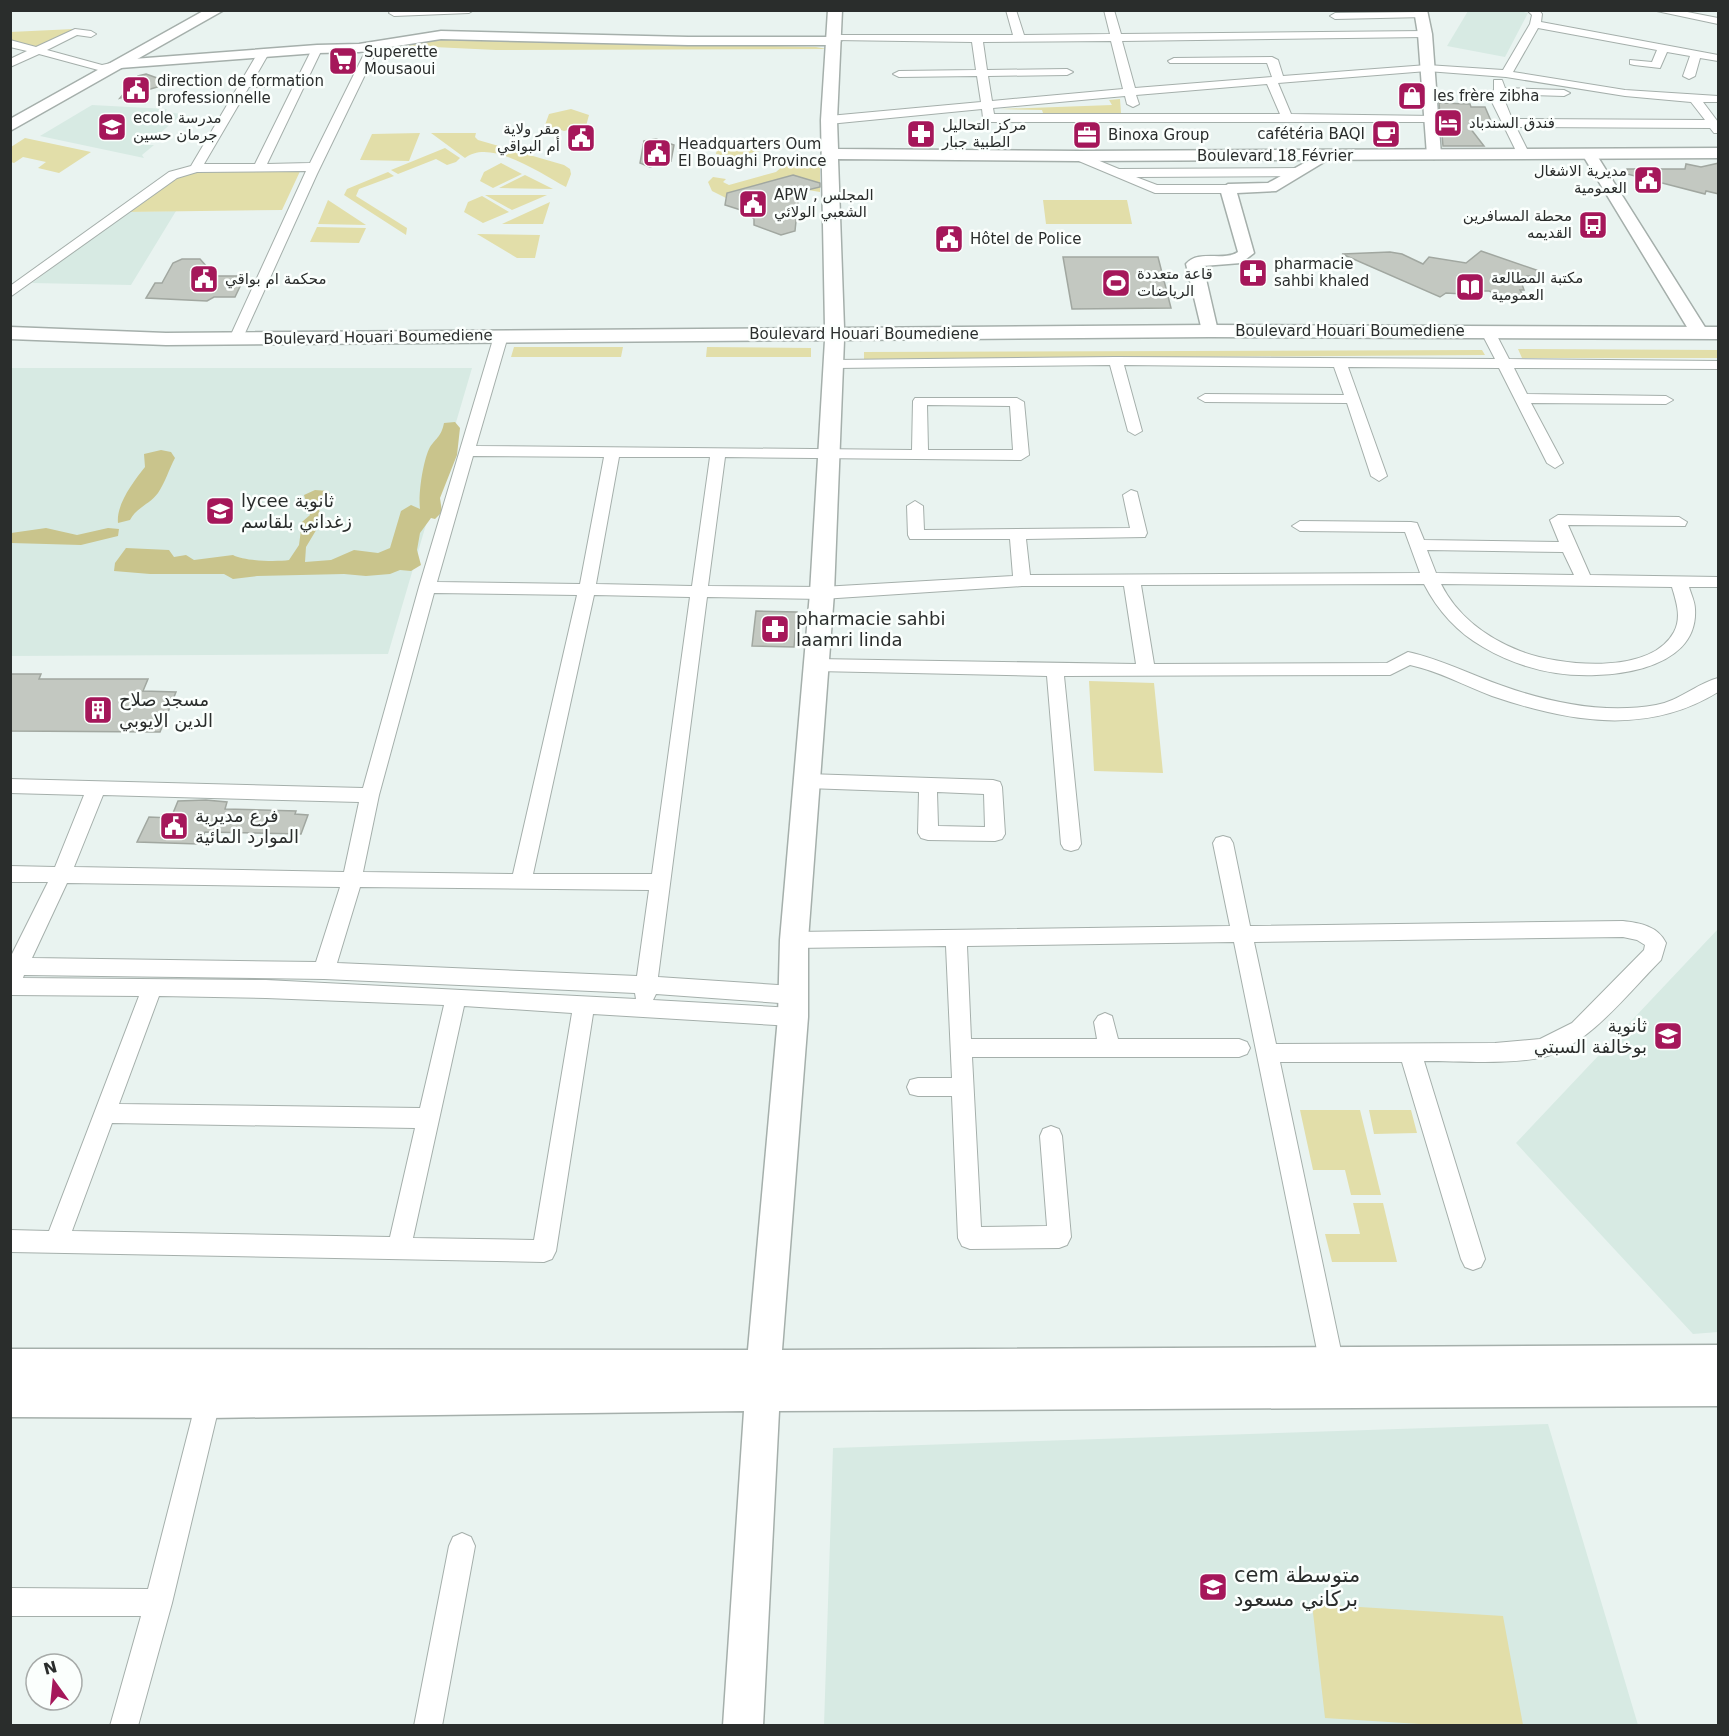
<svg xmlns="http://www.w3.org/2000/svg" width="1729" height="1736" font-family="'DejaVu Sans',Cairo,sans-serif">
	<rect width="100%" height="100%" fill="#e9f3f0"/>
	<path fill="#d7eae3" d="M1514,10L1528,13L1505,57L1447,46L1468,11Z
		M92,105L167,109L165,112L182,114L150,142L149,145H154L142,155L144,158L40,136Z
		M176,211L131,285L32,283L126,212Z
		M10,368H472L388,654L11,656Z
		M1718,929V1332L1693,1334L1516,1143Z
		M1548,1424L1638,1725L824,1726L833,1448Z"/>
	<path fill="#e2dea9" d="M74,29L38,48L11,40L10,32Z
		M426,38L816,47L827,49L496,50L392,45Z
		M1120,99L1121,113H1043L1042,110L1000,109L1112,105L1109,100Z
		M571,109L589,115L586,126L564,131L545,125L549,114Z
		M420,133L409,161L360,160L372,134Z
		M431,133H476L475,137L478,140L564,165L570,169L571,174L566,187C541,174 491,138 465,158Z
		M25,138L91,152L59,173L38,168L46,162L23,157L14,163L11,162V147Z
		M730,143L760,151L729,158L716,154L717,147Z
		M445,148L460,158L456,162L447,165L436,159L398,174L391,170Z
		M501,163L522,174L493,188L480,181L484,172Z
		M785,164L820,166V192L808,190L809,180L793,175L727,193L726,198L712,191L708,182L713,177L726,179L723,182L729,185L776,172Z
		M302,167L282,210L126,212L170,180L196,168Z
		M388,172L394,176L359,189L356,196L407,228L406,235L344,195L347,189Z
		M525,175L553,189L499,188Z
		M485,195H547L512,210Z
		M482,196L509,212L483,223L464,212L468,202Z
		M328,200L366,225L318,224Z
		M1043,200H1127L1132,224H1046Z
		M550,202L543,224H502Z
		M317,227L366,228L359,243L310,242Z
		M477,234L540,235L535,258H517Z
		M514,347H623L621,357H511Z
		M707,347L811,348V357H706Z
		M1518,349L1718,350V358H1522Z
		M1482,350L1485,355L864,359V352Z
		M1089,681L1154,683L1163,773L1094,771Z
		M1300,1110H1360L1381,1195H1351L1345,1170H1313Z
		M1369,1110H1411L1417,1133L1374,1134Z
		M1353,1203H1383L1397,1262H1332L1325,1234H1360Z
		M1312,1604L1503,1616L1523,1725H1436L1325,1718Z"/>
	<path fill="#c9c48c" d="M455,422L460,428L457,455L440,498L442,512L435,519L431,518L420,533L417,550L421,565L411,571L400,570L390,574L366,576L344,574L257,576L233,579L224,574H150L114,571L115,563L126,548L169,550L174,557L186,555L194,560L233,555C243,561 276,562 289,560L299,545L302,522L310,515L304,495L315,490L328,491L333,497L323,504L319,511L324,517L306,547L305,562L331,560L354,550L378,553L390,548L401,511L411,505L420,509C418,495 423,460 430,447C437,437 441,437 444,423Z
		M161,450L171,452L175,458C169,469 165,483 158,493C150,504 136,508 130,520L118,523C116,504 134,481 145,467L144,454Z
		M46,528L77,535L108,528L119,529L118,536L81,545L11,543V533Z"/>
	<path fill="#c3c8c1" stroke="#a1a7a0" stroke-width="1.5" d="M146,74L171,83L120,98L138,76Z
		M1439,103L1470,104L1471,107H1485L1494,128H1470L1484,146H1443Z
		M656,139L674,145L671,161H660V164L650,167L640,163L644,141Z
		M1719,163V194L1706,191L1705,194L1627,174V169H1685L1686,164L1701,167Z
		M793,175L820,183V187L799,192L795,231L781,235L754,225V219L747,212L725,205L727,193Z
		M1481,251L1545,273L1544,276H1519L1524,290H1520L1523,295H1499L1489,291H1462V294L1446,293L1440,297L1342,254L1390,252L1402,254L1423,264L1429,257L1466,263Z
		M1063,257H1158L1171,308L1072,309Z
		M182,259H200L215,276H245L235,297H214L207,301L146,298L155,283H162L173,263Z
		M756,611L797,612L794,647L752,646Z
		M10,674H41L39,679H148L143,691L176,692L160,732L10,731Z
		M206,800L227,802L225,809L296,811L295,814L308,815L301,834L205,832L199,844L137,842L149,817L171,818L178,801Z"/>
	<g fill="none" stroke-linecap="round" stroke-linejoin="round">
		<g stroke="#a5afab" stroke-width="2">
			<path id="minor" d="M391,10H474L469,13L394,16L389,13Z
				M1006,10H1016L1024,35L1110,34L1104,10H1114L1121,34L1425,31L1430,34L1425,37L1122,41L1135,88L1272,77L1267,63H1170L1168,61L1174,58L1272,57L1278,60L1283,76L1427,65L1503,70L1530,24L1532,15L1527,10H1539L1542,14L1541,22L1718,55V61L1700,58L1695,76L1689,79L1683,76L1690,56L1667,52L1660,68L1634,65L1630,64V60L1652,62L1657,50L1538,28L1513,72L1625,90L1718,96V102H1703L1718,122V133H1714L1710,128L1516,127L1530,155L1524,159L1518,155L1488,94L1494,90V80H1502L1505,88L1564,90L1570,93L1564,96L1502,94L1512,119L1705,120L1691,102L1625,96L1506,77L1427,71L1278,83L1291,114L1435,116L1437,118L1431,122H989L983,118L982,109L829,124L823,120L829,116L981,102L977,76L899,77L893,74L899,71L976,70L972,42L835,40L830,37L831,35H1013ZM1111,41L1123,89L992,101L988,76L1067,75L1073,72L1067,69L987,70L983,42ZM1267,84L1280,114H994L993,108L1125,96L1127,104L1133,107L1139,104L1136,95Z
				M1652,10H1677L1718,18V24Z
				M1421,12L1425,13V17L1335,19L1330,16L1335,13Z
				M75,29L91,31L96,34L91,37L77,35L47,50L102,65L120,61L126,64L124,66L102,71L39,54L10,67V59L27,51L10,47V40L36,47Z
				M359,45L377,50L317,174L241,342L236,343L229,339L306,171L197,172L177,178L10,297V286L169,172L191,166L259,51L263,50L269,53L253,81H296L313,47L317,46L322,49L267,164L310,163L365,52L355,50L354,48ZM249,87H293L255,164H204Z
				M1078,152L1119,169L1298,168L1304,172L1298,176L1136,177L1157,185H1228L1234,189L1228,193H1155L1074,159V153Z
				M1488,328L1495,332L1509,359L1718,361V369L1514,368L1527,394L1666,396L1673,400L1666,404L1531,403L1563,463L1555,468L1547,463L1499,368L1348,367L1387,476L1379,481L1371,476L1347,403L1205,402L1198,398L1205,394L1344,395L1334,367L1124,365L1142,431L1135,435L1128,431L1110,365L835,368L828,364L835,360L1116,357L1495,359L1481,332Z
				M501,332L508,336L476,446L912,450L913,401L915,398H1017L1024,402L1029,455L1021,460L725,457L708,586L822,587L1013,576L1010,539H910L908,535L907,506L915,501L923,506L924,530L1130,528L1123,495L1131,490L1137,492L1147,533L1145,537L1026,539L1030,575L1420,573L1405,532L1300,531L1292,526L1300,521L1411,522L1417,523L1424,540L1559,542L1550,520L1558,515L1679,517L1687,522L1685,526L1568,525L1590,575L1718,577V587H1689C1691,594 1695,602 1695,609C1699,674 1600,680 1556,673C1530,669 1505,660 1483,647C1457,632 1438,611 1424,584L1141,585L1154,664L1387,663L1408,652C1441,659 1471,675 1503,686C1551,703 1605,714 1656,705C1679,701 1696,684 1718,678V692C1647,736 1568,722 1492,696C1465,686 1439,671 1410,665L1390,675L1064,676L1081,844L1078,849L1071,851L1064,849L1061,844L1047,676L816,671L810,669L807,665L810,661L816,659L1136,664L1124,586H1022L822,599L707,597L658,977L794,986L801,989L804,995L801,1001L794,1004L656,994L653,1000L793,1008L800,1011L804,1017L800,1023L793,1026L593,1014L556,1251L552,1259L544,1262L10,1252V1230L49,1231L139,996L10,995V958L48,882H10V866L55,867L84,795L10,793V779L363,788L419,587L494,336ZM927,405L1010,406L1013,450H928ZM473,456L604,457L580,584L437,582ZM619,457H710L692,586L596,584ZM1427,550L1563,552L1574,575L1436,573ZM1441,584L1672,587C1676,601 1682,617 1674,632C1650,676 1559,666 1520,651C1487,638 1457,616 1441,584ZM434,593L577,595L513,874L363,872L379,795ZM594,595L690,597L652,874H533ZM103,795L359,802L344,872L74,867ZM67,883L340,887L316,962L32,958ZM360,887L649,890L637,976L337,963ZM24,975L324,979L635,993L636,999L266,980L23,978ZM159,996L266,998L444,1005L420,1108L119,1104ZM464,1006L572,1013L534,1240L413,1238ZM112,1123L415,1128L390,1237L72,1231Z
				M807,774L993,780L1000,782L1002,787L1005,834L1002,839L995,841L928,840L921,838L918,833L919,792L807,788L800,786L798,781L800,776ZM937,792L984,794L985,827L938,826Z
				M1223,836L1230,838L1233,843L1250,926L1623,921C1640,923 1658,926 1666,943L1661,960C1629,992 1589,1045 1544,1057C1510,1065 1460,1061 1424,1061L1485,1259L1481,1267L1473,1270L1465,1267L1461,1259L1402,1062H1280L1344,1365L1341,1374L1332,1377L1323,1374L1320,1365L1234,942L967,946L971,1039H1097L1094,1022L1098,1016L1105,1013L1112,1016L1118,1039H1239L1247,1042L1250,1048L1247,1054L1239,1057H972L981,1227L1047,1226L1040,1136L1043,1129L1051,1126L1059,1129L1062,1136L1071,1237L1067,1245L1059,1248L970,1249L962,1246L958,1238L952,1096H918L910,1094L907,1087L910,1080L918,1078H952L946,946L794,948L787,946L784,940L787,934L794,932L1230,926L1213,843L1216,838ZM1623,937L1637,940L1645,945L1644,950L1572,1023L1540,1039L1495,1043L1276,1044L1254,942Z
				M210,1382L219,1385L222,1394L172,1603L138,1726H110L141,1616H10V1588L148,1589L198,1394L201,1385Z
				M462,1533L471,1537L475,1546L442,1726H414L449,1546L453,1537Z"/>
		</g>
		<g stroke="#a5afab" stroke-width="3">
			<path id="tertiary" d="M1414,10H1427L1432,34L1441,155L1434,159L1427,155L1418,34Z
				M441,31L688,37H834L841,41L834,45H688L441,39L359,52L317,53L120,68L113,64L120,60L317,45L359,44Z
				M1589,150L1596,154L1708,332L1705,336H1693L1690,332L1582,154Z
				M1324,152L1331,156L1329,159L1276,191L1237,193L1254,253L1241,263L1203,266L1218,331L1215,335H1203L1186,264C1199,249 1223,262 1238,252L1220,189L1228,184L1268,183Z"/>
		</g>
		<g stroke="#a5afab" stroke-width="3">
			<path id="secondary" d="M205,10H224L10,131V119Z
				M828,10H842L837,120L838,149L1078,151L1718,148V158L1078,161L838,159L844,328L1209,325L1718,327V339L1209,337L844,340L834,593L808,940V1017L782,1350L1718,1345V1406L779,1411L763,1726H723L744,1411L208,1418L10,1417V1349L748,1350L778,1017L780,940L810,593L825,340L166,345L10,339V327L166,333L825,328L821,120Z"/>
		</g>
		<use href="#minor" fill="#fff" fill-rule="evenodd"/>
		<use href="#tertiary" fill="#fff" fill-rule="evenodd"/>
		<use href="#secondary" fill="#fff" fill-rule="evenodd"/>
	</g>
	<defs>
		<g id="supermarket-square" transform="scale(1.5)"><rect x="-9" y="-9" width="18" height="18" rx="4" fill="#a5175a" stroke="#fbfffd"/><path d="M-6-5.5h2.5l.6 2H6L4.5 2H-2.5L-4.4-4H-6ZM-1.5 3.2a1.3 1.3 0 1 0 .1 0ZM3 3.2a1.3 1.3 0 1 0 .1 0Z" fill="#fff"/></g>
		<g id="civic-square" transform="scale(1.5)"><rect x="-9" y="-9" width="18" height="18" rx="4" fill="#a5175a" stroke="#fbfffd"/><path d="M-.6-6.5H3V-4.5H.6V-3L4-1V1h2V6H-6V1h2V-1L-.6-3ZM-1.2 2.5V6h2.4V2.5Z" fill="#fff"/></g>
		<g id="shop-square" transform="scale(1.5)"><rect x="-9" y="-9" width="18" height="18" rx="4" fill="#a5175a" stroke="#fbfffd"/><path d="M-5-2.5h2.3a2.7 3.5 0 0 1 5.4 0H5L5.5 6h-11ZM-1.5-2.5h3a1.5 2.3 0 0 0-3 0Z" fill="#fff"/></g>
		<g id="hotel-square" transform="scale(1.5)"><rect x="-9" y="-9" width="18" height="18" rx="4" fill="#a5175a" stroke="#fbfffd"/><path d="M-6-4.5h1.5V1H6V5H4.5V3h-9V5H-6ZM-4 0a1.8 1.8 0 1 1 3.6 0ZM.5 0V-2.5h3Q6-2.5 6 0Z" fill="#fff"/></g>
		<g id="school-square" transform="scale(1.5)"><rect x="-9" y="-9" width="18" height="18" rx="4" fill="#a5175a" stroke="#fbfffd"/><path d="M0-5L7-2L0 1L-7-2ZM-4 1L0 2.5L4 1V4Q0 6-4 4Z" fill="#fff"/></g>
		<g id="pharmacy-square" transform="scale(1.5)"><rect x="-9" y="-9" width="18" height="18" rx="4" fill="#a5175a" stroke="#fbfffd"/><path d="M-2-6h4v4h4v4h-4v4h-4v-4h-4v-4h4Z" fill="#fff"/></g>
		<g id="cafe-square" transform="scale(1.5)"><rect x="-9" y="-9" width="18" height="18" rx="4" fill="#a5175a" stroke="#fbfffd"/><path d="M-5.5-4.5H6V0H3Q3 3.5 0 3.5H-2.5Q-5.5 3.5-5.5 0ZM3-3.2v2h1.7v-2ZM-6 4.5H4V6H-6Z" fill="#fff"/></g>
		<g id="office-square" transform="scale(1.5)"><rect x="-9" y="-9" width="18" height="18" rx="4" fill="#a5175a" stroke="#fbfffd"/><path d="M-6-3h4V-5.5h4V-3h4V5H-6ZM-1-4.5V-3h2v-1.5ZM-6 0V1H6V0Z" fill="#fff"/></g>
		<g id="bus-square" transform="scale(1.5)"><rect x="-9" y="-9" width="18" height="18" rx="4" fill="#a5175a" stroke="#fbfffd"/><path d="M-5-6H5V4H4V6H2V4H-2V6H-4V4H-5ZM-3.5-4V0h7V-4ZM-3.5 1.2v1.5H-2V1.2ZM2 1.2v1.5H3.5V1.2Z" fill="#fff"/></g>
		<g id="stadium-square" transform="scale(1.5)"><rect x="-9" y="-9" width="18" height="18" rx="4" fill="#a5175a" stroke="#fbfffd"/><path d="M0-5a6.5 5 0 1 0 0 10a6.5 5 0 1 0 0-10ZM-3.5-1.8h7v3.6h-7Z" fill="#fff"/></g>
		<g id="library-square" transform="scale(1.5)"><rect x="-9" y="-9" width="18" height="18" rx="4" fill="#a5175a" stroke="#fbfffd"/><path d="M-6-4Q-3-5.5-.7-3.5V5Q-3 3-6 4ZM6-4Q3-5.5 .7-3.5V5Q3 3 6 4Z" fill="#fff"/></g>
		<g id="building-square" transform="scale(1.5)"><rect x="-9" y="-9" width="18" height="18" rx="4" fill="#a5175a" stroke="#fbfffd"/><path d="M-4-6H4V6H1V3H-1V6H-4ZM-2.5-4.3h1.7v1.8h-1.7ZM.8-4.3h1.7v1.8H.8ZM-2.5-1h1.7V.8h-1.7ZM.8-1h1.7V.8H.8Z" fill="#fff"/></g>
	</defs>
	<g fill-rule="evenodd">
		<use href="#supermarket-square" x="343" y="61"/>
		<use href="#civic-square" x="136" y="90"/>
		<use href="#shop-square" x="1412" y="96"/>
		<use href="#hotel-square" x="1448" y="123"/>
		<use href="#school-square" x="112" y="127"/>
		<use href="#pharmacy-square" x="921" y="134"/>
		<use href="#cafe-square" x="1386" y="134"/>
		<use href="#office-square" x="1087" y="135"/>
		<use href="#civic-square" x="581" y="138"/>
		<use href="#civic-square" x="657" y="153"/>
		<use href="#civic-square" x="1648" y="180"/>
		<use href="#civic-square" x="753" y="204"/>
		<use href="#bus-square" x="1593" y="225"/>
		<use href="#civic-square" x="949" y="239"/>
		<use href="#pharmacy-square" x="1253" y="273"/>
		<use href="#civic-square" x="204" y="279"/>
		<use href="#stadium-square" x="1116" y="283"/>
		<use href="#library-square" x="1470" y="287"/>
		<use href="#school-square" x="220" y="511"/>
		<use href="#pharmacy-square" x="775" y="629"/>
		<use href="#building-square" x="98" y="710"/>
		<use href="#civic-square" x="174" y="826"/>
		<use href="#school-square" x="1668" y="1036"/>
		<use href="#school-square" x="1213" y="1587"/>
	</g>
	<g text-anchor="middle" stroke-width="5" stroke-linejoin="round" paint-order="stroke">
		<g font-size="15" fill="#2a2d2c" stroke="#fbfffd" text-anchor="start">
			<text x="364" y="57">Superette<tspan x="364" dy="17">Mousaoui</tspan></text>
			<text x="157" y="86">direction de formation<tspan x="157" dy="17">professionnelle</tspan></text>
			<text x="1433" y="101">les frère zibha</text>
			<text x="133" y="123">ecole مدرسة<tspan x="133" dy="17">جرمان حسين</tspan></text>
			<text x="1469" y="128">فندق السندباد</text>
			<text x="942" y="130">مركز التحاليل<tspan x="942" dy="17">الطبية جبار</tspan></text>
			<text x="560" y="134" text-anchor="end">مقر ولاية<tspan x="560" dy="17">أم البواقي</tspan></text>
			<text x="1365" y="139" text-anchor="end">cafétéria BAQI</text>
			<text x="1108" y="140">Binoxa Group</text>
			<text x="678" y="149">Headquarters Oum<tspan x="678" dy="17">El Bouaghi Province</tspan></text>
			<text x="1627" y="176" text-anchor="end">مديرية الاشغال<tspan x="1627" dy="17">العمومية</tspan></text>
			<text x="774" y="200">APW , المجلس<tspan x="774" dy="17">الشعبي الولائي</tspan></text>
			<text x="1572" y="221" text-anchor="end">محطة المسافرين<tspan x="1572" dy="17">القديمه</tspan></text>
			<text x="970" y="244">Hôtel de Police</text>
			<text x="1274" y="269">pharmacie<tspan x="1274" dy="17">sahbi khaled</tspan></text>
			<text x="1137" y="279">قاعة متعددة<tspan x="1137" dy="17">الرياضات</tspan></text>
			<text x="1491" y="283">مكتبة المطالعة<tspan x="1491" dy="17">العمومية</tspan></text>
			<text x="225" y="284">محكمة ام بواقي</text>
		</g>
		<g font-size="15" fill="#2a2d2c" stroke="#fbfffd">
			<text x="1275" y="161">Boulevard 18 Février</text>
			<text x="1350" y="336">Boulevard Houari Boumediene</text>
			<text x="864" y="339">Boulevard Houari Boumediene</text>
			<text transform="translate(378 337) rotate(-1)" y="5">Boulevard Houari Boumediene</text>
		</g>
		<g font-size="18" fill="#2a2d2c" stroke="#fbfffd" text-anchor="start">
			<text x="241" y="507">lycee ثانوية<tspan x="241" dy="21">زغداني بلقاسم</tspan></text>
			<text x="796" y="625">pharmacie sahbi<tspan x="796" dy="21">laamri linda</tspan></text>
			<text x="119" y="706">مسجد صلاح<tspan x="119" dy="21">الدين الايوبي</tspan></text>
			<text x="195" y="822">فرع مديرية<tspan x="195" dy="21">الموارد المائية</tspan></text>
			<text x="1647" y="1032" text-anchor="end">ثانوية<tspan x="1647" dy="21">بوخالفة السبتي</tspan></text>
		</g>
		<g font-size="21" fill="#2a2d2c" stroke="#fbfffd" text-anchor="start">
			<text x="1234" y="1582">cem متوسطة<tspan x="1234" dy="24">بركاني مسعود</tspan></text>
		</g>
	</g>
	<rect width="1729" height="1736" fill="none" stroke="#2a2d2c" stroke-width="24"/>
	<g transform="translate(54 1682) rotate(345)"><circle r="28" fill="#fbfffd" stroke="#a7aba9" stroke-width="1.5"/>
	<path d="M0-4.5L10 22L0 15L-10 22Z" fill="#a5175a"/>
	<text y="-9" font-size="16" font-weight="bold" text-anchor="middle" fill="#2a2d2c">N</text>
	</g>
</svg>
